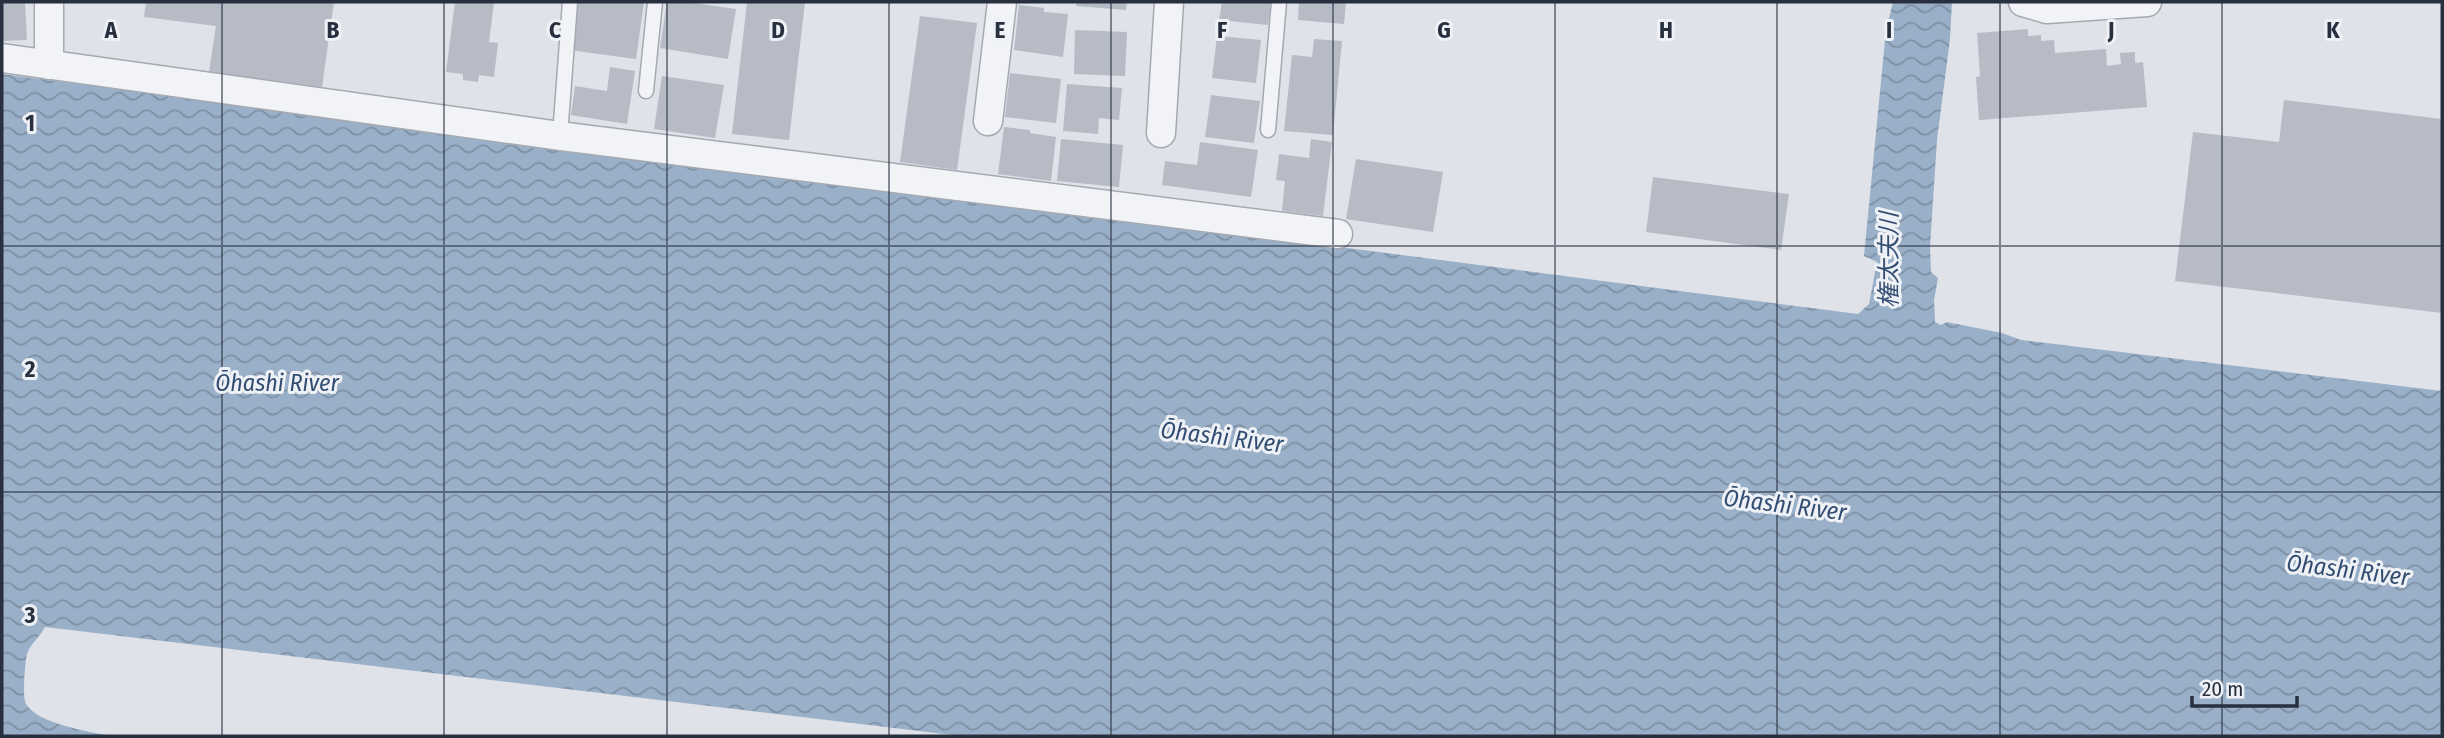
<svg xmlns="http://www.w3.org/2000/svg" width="2444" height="738" font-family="'Fira Sans Condensed','Noto Sans JP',sans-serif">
	<defs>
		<pattern id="water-waves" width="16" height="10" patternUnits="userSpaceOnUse" patternTransform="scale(1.75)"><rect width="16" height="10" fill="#9ab0c8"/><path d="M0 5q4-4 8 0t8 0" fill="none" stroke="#7e90a4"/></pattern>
	</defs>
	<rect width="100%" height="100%" fill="#dfe2e8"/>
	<path fill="url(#water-waves)" d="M1893,2H1952L1950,39L1937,140L1930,247L1931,272L1938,278L1934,300L1935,322L1941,325L1947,322L2002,333L2021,340L2442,391V736H961L45,627C40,637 31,643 27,654C25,662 22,697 26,704C38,724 90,732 112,736H2V74L1858,314L1869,304L1877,262L1864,256L1886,30Z"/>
	<path fill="#b6bbc5" d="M2,2H25L27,40L2,41Z
		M146,2H334L322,87L209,72L216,26L144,17Z
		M455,2H494L489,42L498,43L494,77L479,75L478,82L463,80V74L446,72Z
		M576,2H644L636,59L569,50Z
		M667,2H686L736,9L728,59L660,48Z
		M747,2H805L789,140L732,134Z
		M1077,2H1127L1126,10L1076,6Z
		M1222,2H1271L1268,25L1219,20Z
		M1299,2H1346L1344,24L1298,20Z
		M1019,5L1044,8V12L1068,14L1063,57L1014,50Z
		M920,16L977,23L957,170L900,162Z
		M2028,29V36L2041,35V41L2054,40L2055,53L2106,49L2107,66L2121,64L2120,53L2135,52V63L2143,62L2147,107L1979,120L1976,77L1980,76L1977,33Z
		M1075,30L1127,32L1125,76L1074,74Z
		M1217,36L1261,40L1256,83L1212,78Z
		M1314,39L1342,41L1333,135L1284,131L1292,55L1312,57Z
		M610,67L635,71L627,124L571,115L575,86L607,91Z
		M1010,73L1061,79L1056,123L1005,117Z
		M662,76L724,85L715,138L654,129Z
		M1067,84L1122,88L1119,120L1099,118L1098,134L1063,131Z
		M1211,95L1260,101L1254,143L1205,137Z
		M2284,100L2442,119V313L2175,281L2193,132L2279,142Z
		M1004,127L1030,130V133L1056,137L1051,181L998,174Z
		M1061,139L1123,145L1119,187L1057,181Z
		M1311,139L1332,142L1323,216L1282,211L1285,181L1276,180L1279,154L1309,158Z
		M1200,142L1258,150L1251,197L1162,185L1165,161L1197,165Z
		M1356,159L1443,172L1433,232L1346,219Z
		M1653,177L1789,194L1781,250L1646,232Z"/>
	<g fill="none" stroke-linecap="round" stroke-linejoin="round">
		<g stroke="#a4a9b2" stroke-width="17">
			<path id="service" d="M646,91L655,2
				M1268,130L1279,2
				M560,136L570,2"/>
		</g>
		<g stroke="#a4a9b2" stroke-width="31">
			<path id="minor" d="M49,2V65
				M2023,2L2047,9L2147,2
				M2,58L560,136L1338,234
				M988,121L1002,2
				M1161,133L1169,2"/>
		</g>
		<use href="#service" stroke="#f1f3f6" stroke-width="14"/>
		<use href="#minor" stroke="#f1f3f6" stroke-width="28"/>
	</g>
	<path fill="none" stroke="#28303f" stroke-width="2" stroke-opacity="0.55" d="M222,2V736M444,2V736M667,2V736M889,2V736M1111,2V736M1333,2V736M1555,2V736M1777,2V736M2000,2V736M2222,2V736M2,246H2442M2,492H2442"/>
	<g text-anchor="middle" stroke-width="6" stroke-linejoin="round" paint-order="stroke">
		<g font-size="24" font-style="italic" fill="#334e72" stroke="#eef1f6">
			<text transform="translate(1889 260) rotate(-90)" y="8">権太夫川</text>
			<text x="277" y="391">Ōhashi River</text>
			<text transform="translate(1222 437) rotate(7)" y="8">Ōhashi River</text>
			<text transform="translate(1785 505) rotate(7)" y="8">Ōhashi River</text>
			<text transform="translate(2348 570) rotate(7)" y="8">Ōhashi River</text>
		</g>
	</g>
	<g font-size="23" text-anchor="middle" font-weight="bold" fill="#28303f" stroke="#eef1f6" stroke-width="6" stroke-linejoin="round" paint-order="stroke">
		<text x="111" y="38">A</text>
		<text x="333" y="38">B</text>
		<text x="555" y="38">C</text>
		<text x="778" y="38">D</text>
		<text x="1000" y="38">E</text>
		<text x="1222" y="38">F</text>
		<text x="1444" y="38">G</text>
		<text x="1666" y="38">H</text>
		<text x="1889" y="38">I</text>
		<text x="2111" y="38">J</text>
		<text x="2333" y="38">K</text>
		<text x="30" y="131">1</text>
		<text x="30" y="377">2</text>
		<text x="30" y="623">3</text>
	</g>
	<rect width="2444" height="738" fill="none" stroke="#28303f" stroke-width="7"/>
	<path d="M2192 696v10h105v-10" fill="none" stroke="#28303f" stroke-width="3.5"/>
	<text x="2202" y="696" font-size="21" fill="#28303f" stroke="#eef1f6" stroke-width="5" paint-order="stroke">20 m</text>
</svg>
